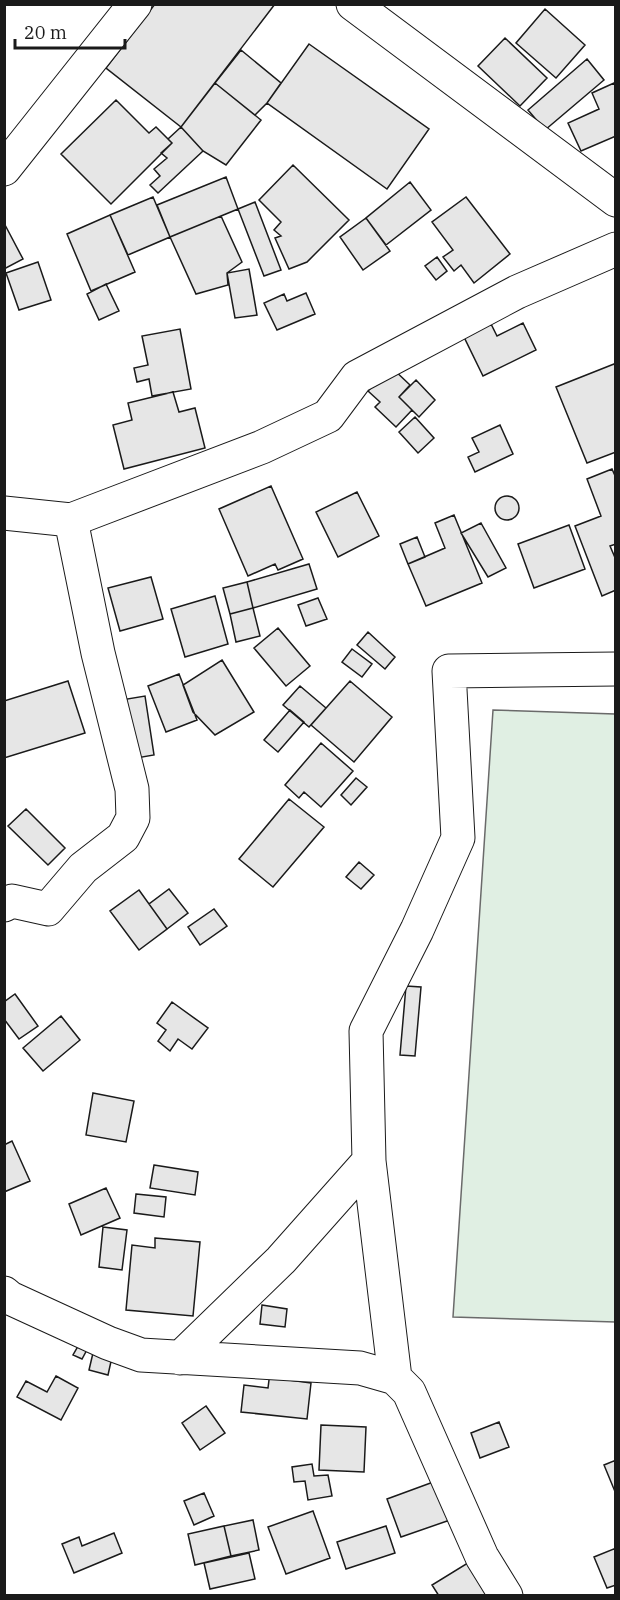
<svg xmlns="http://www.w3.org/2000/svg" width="620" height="1600" font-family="'IBM Plex Serif',serif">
	<rect width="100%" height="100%" fill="#fff"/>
	<path fill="#e0efe3" stroke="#6a6a6a" stroke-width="1.5" d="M493,710L615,714V1322L453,1317Z"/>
	<path fill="#e6e6e6" stroke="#1a1a1a" stroke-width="1.5" d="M155,4H275L181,127L106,68Z
		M545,9L585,45L556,78L516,43Z
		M505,38L547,78L520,106L478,66Z
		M309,44L429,129L387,189L267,103Z
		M241,50L281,83L267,103L255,115L215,83Z
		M587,59L604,80L545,130L528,110Z
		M215,83L261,120L226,165L203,151L181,127Z
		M614,83L616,87V136L581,151L568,123L599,109L592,93Z
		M116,100L149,133L156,127L172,143L111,204L61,154Z
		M181,127L203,151L158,193L150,185L160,176L154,169L167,158L161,153L172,143L168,139Z
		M293,165L349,220L307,262L289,269L275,238L281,236L274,230L281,222L259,200Z
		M226,177L238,209L170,237L157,205Z
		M410,182L431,210L386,245L366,218Z
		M153,197L170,237L128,255L110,215Z
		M466,197L510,254L474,283L461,265L454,271L443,257L453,250L432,222Z
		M255,202L281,270L264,276L238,209Z
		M110,215L135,272L91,291L67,234Z
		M221,216L242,262L227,273L228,285L196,294L170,237Z
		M366,218L390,251L363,270L340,237Z
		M4,223L23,259L4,269Z
		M437,257L447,271L436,280L425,266Z
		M38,262L51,300L19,310L6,273Z
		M249,269L257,315L235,318L227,273Z
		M106,284L119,311L99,320L87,294Z
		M306,293L315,314L277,330L264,303L284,294L287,301Z
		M523,323L536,350L483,376L464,337L491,324L497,336Z
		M180,329L191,389L152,396L149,379L137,382L134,368L148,365L142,336Z
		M614,364L616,368V452L587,463L556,387Z
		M391,367L410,385L399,397L412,410L396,427L375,407L380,402L368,391Z
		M416,380L435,400L419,417L399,397Z
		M173,392L179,412L195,408L205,448L124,469L113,425L132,420L128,403Z
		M415,417L434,438L418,453L399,432Z
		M500,425L513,454L475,472L468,457L479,452L472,438Z
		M612,469L616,478V544L610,546L616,560V590L602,596L575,526L601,516L587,479Z
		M271,486L303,559L278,570L275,564L248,576L219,509Z
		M357,492L379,536L338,557L316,512Z
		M495 508a12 12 0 1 1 24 0a12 12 0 1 1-24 0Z
		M454,515L482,583L426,606L408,564L445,548L435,523Z
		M481,523L506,568L488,577L461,533Z
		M569,525L585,569L534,588L518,544Z
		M417,537L425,557L408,564L400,544Z
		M309,564L317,589L253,608L247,582Z
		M151,577L163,619L120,631L108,588Z
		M247,582L253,608L230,614L223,588Z
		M215,596L228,644L185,657L171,609Z
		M318,598L327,619L306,626L298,605Z
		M253,608L260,636L236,642L230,614Z
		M278,628L310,666L286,686L254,648Z
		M368,632L395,657L385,669L357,645Z
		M352,649L372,664L362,677L342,662Z
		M222,660L254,712L215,735L193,712L183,685Z
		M179,674L197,720L166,732L148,686Z
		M68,681L85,733L4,758V701Z
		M350,681L392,717L354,762L311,725Z
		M300,686L326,708L309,727L283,705Z
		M145,696L154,755L131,759L121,700Z
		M290,710L304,722L278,752L264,740Z
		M321,743L353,771L321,807L304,792L299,798L285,785Z
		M356,778L367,787L351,805L341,795Z
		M289,799L324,827L273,887L239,859Z
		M26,809L65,848L48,865L8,826Z
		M359,862L374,875L361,889L346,877Z
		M169,889L188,913L167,929L149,904Z
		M139,890L167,929L139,950L110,911Z
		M214,909L227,926L200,945L188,927Z
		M406,986L421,987L415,1056L400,1055Z
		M15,994L38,1026L19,1039L4,1019V1002Z
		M172,1002L208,1028L192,1049L178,1039L170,1051L158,1041L166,1030L157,1023Z
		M61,1016L80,1040L43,1071L23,1048Z
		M93,1093L134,1101L126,1142L86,1135Z
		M12,1141L30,1181L4,1192V1145Z
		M154,1165L198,1172L195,1195L150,1188Z
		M106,1188L120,1218L81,1235L69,1204Z
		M136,1194L166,1197L164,1217L134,1213Z
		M103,1227L127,1230L122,1270L99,1267Z
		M155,1238L200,1242L193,1316L126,1310L132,1245L155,1248Z
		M262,1305L287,1309L285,1327L260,1324Z
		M81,1341L89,1346L82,1359L73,1355Z
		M93,1353L112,1357L108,1375L89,1370Z
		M270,1372L289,1380L311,1383L307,1419L241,1412L244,1385L268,1388Z
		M56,1376L78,1388L61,1420L17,1397L26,1381L47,1392Z
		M206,1406L225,1433L200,1450L182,1423Z
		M499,1422L509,1447L480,1458L471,1433Z
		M321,1425L366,1427L364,1472L319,1470Z
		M616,1460V1494L604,1465Z
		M312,1464L314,1476L328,1475L332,1496L308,1500L305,1481L294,1482L292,1467Z
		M436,1481L450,1520L401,1537L387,1499Z
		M204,1493L214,1516L194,1525L184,1501Z
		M313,1511L330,1558L286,1574L268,1527Z
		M253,1520L259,1550L231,1556L224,1526Z
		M224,1526L231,1556L195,1565L188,1534Z
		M386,1526L395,1553L346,1569L337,1542Z
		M114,1533L122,1553L74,1573L62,1544L79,1537L82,1546Z
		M616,1548V1585L607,1588L594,1557Z
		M249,1553L255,1579L210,1589L204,1563Z
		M471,1561L493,1596H439L432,1585Z"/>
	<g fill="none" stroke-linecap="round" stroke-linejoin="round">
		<g stroke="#1a1a1a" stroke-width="35">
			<path id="street" d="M353,4L616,200
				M4,169L135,4
				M4,513L71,520L262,447L328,416L357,377L517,292L616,249
				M4,905L12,901L48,909L83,868L123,837L133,818L132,789L98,653L71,520
				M4,1293L10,1298L108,1343L141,1355L360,1368L395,1378L409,1392L482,1557L506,1596
				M180,1358L281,1260L369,1161
				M395,1378L369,1161L366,1031L417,930L458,838L449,671L616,669"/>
		</g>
		<use href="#street" stroke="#fff" stroke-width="33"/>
	</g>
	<rect width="620" height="1600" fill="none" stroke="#1a1a1a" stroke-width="12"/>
	<path d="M15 39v9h110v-9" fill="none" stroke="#1a1a1a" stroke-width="3"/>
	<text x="24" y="39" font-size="18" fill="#1a1a1a" stroke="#ffffff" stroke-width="4.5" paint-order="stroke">20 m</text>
</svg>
